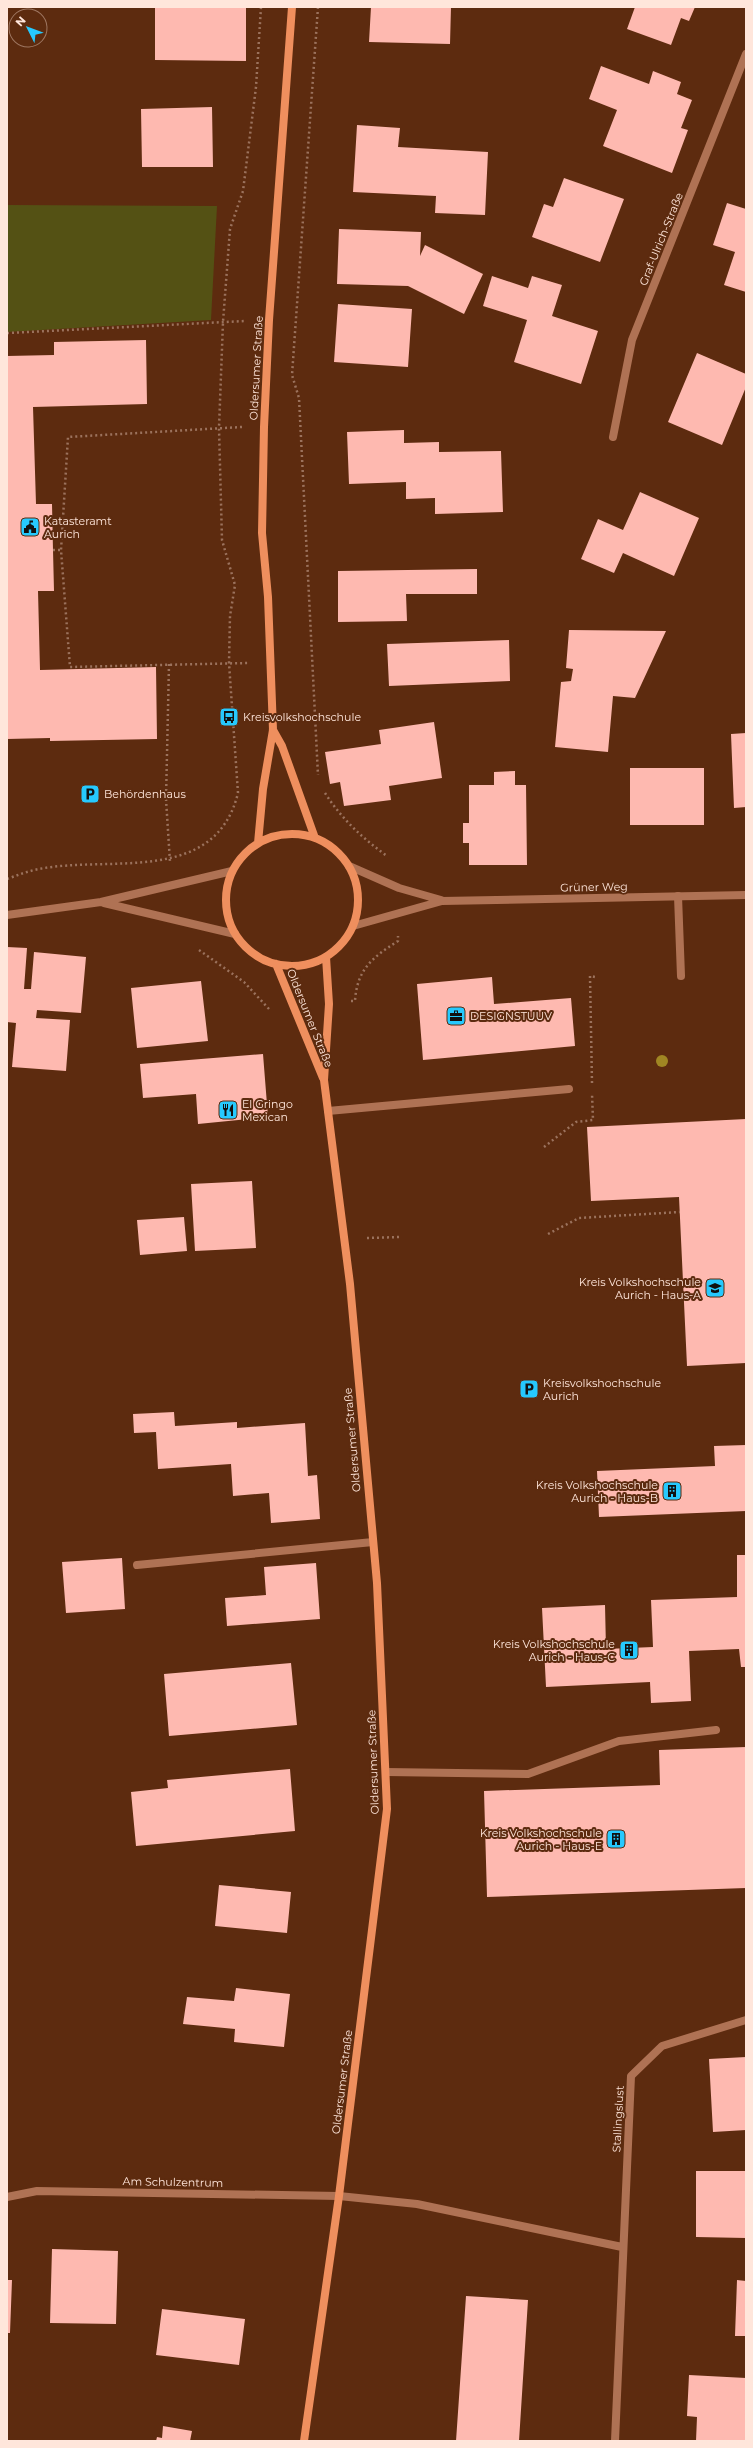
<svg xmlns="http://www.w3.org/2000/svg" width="753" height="2448" font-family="Montserrat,sans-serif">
	<rect width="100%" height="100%" fill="#5d2b0f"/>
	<path fill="#545114" d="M7,205L217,206L211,320L7,332Z"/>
	<path fill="#feb9b0" d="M155,7H246V61L155,60Z
		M371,7H451L450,44L369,42Z
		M635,7H695L689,21L681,18L671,45L627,29Z
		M601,66L649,84L653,71L681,82L677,94L692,100L681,128L688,130L672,173L603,146L617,110L589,99Z
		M212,107L213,167H142L141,109Z
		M357,125L400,128L398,147L488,152L485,215L435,213L436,196L353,192Z
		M564,178L624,199L600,262L532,237L544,204L553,207Z
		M727,203L746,209V292L724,285L735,252L713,245Z
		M339,229L421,232L420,256L425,245L483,274L464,314L408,286L337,284Z
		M492,276L528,288L532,276L562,285L552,316L598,331L581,384L514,362L527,320L483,306Z
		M338,304L412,309L408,367L334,362Z
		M146,340L147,404L33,407L36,504H52L53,550L54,591H38L40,670L156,667L157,739L50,741V738L7,739V356L54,355V342Z
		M697,353L746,374V387L722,445L668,422Z
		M404,430V443L439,442V452L501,451L503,512L435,514V498L406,499V482L349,484L347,432Z
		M640,492L699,518L674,576L623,553L614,573L581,559L598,519L623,530Z
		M477,569V594H406L407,621L338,622V571Z
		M569,630L666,631L635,698L613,696L608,752L555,747L561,682L571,681L573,669L566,668Z
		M509,640L510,681L389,686L387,644Z
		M434,722L442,778L389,786L391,800L344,806L340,782L330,784L325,752L381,744L379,730Z
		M746,733V807L734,808L731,734Z
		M630,768H704V825H630Z
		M515,771V785H526L527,865H469V843H463V823H469V785H494V772Z
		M7,947L27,948L24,989H31L34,952L86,957L81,1013L37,1010L36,1018L70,1020L66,1071L12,1067L16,1023L7,1022Z
		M492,977L494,1004L571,998L575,1046L423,1060L417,984Z
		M201,981L208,1041L137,1048L131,988Z
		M263,1054L268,1117L198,1124L196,1094L143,1098L140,1064Z
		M746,1119V1363L687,1366L679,1197L591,1201L587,1127Z
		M252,1181L256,1248L195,1251L191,1184Z
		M184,1217L187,1251L140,1255L137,1220Z
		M174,1412L175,1426L237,1422V1428L305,1423L308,1476L317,1475L320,1519L271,1523L269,1493L233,1496L231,1464L158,1469L156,1432L134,1433L133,1414Z
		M746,1445V1511L599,1517L597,1471L715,1466L714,1446Z
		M737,1555H746V1667H741L739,1649L689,1651L691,1701L651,1703L650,1682L546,1687L542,1608L605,1605L606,1649L653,1647L651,1600L737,1597Z
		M122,1558L125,1609L66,1613L62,1562Z
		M316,1563L320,1619L227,1626L225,1598L266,1595L264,1567Z
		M291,1663L297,1725L169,1736L164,1674Z
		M746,1747V1888L487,1897L484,1791L660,1785L659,1750Z
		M290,1769L295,1831L136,1846L131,1792L168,1788L167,1780Z
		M219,1885L291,1892L287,1933L215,1926Z
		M236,1988L290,1994L284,2047L234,2042L235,2029L183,2024L187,1997L234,2001Z
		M746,2057V2130L713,2132L709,2059Z
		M696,2171H746V2238L696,2237Z
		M52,2249L118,2251L116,2324L50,2323Z
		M7,2280H12L10,2333H7Z
		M737,2280L746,2281V2336H735Z
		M466,2296L528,2300L519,2441H456Z
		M162,2309L245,2319L239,2365L156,2355Z
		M689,2375L746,2378V2441H696L697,2417L687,2416Z
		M163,2426L192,2431L190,2441H156L157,2437L162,2438Z"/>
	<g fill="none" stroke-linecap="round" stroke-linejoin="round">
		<path stroke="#9b725d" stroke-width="2.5" stroke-dasharray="2 3" stroke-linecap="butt" d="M318,7L292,375L299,398L318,775
			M7,333L246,321
			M242,427L68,437L61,550L70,667L248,663
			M53,550H61
			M169,664L166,799L170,862
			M325,793C341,818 362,838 387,856
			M7,879C18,875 28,871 39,869C109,855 215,886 238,793L229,663L230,616L235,585L222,540L219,428L223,322L230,229L243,191L256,87L261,7
			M199,950L244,982L269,1009
			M351,1001H355C357,969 373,957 398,941V936
			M592,1083L590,976L595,977
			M544,1147L576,1122L593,1120L592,1094
			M548,1234L579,1218L680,1212
			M367,1238L401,1237"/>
		<path stroke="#af7254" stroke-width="8" d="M678,896L681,976
			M328,1111L569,1089
			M137,1565L373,1542
			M386,1772L528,1774L619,1741L716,1730"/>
		<path stroke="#af7254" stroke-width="8" d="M613,437L632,340L746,54
			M349,866L399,888L441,900
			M353,926L442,901L746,895
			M7,2197L37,2191L339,2196L417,2204L622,2247
			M615,2441L631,2076L662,2046L746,2020"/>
		<path stroke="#af7254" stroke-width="8" d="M104,903L235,934
			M7,915L101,902L232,871"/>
		<path stroke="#ef8f5e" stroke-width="8" d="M273,730L282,746L315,838
			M226 900a66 66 0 1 1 132 0a66 66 0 1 1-132 0Z
			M258,843L263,789L273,730L268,597L262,533L264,427L269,320L292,7
			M276,964L323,1078
			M304,2441L339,2196L387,1809L377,1583L350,1284L324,1080L329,1004L326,957"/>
	</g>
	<circle fill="#a08623" cx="662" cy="1061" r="6"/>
	<defs>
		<g id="civic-square" transform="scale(1)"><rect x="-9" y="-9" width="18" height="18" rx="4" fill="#26c9fe" stroke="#5d2b0f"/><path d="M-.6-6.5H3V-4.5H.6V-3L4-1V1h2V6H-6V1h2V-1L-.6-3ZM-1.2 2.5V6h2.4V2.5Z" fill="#111"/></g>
		<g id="bus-square" transform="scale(1)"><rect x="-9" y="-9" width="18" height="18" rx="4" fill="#26c9fe" stroke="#5d2b0f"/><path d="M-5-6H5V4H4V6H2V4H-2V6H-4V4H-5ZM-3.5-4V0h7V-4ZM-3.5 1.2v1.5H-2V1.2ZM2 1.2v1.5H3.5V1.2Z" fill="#111"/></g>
		<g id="parking-square" transform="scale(1)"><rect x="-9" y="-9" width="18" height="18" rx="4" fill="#26c9fe" stroke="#5d2b0f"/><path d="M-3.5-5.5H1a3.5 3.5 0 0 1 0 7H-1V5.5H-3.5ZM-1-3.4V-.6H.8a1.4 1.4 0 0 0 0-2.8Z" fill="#111"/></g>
		<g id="office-square" transform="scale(1)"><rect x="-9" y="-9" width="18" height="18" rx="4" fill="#26c9fe" stroke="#5d2b0f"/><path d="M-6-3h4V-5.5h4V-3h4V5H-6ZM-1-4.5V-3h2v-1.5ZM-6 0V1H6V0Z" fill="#111"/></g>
		<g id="restaurant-square" transform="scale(1)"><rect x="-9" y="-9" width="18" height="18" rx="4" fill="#26c9fe" stroke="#5d2b0f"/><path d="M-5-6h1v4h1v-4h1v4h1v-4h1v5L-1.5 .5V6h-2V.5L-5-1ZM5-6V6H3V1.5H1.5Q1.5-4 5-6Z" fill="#111"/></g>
		<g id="university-square" transform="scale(1)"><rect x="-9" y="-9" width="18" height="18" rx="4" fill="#26c9fe" stroke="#5d2b0f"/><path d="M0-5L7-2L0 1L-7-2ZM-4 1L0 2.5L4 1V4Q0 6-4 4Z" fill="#111"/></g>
		<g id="building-square" transform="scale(1)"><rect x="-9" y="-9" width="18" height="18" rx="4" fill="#26c9fe" stroke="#5d2b0f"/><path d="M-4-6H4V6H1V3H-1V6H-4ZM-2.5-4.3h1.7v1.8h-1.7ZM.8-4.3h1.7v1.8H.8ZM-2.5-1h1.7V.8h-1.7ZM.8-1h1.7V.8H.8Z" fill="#111"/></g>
	</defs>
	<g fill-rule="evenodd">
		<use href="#civic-square" x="30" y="527"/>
		<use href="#bus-square" x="229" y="717"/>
		<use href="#parking-square" x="90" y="794"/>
		<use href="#office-square" x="456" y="1016"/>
		<use href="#restaurant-square" x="228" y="1110"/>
		<use href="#university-square" x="715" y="1288"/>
		<use href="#parking-square" x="529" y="1389"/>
		<use href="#building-square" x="672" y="1491"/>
		<use href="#building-square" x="629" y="1650"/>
		<use href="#building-square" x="616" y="1839"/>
	</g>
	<g text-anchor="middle" stroke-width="4" stroke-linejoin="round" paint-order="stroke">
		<g font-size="11" fill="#ffe6db" stroke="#5d2b0f">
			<text transform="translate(661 239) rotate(-68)" y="4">Graf-Ulrich-Straße</text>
			<text transform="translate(256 368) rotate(-87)" y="4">Oldersumer Straße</text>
			<text transform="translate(594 887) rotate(-1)" y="4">Grüner Weg</text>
			<text transform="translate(310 1018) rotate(68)" y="4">Oldersumer Straße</text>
			<text transform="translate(352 1440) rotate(-95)" y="4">Oldersumer Straße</text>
			<text transform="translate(373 1762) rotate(-92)" y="4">Oldersumer Straße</text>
			<text transform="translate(342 2082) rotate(-83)" y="4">Oldersumer Straße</text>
			<text transform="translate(618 2119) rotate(-87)" y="4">Stallingslust</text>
			<text transform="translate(173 2182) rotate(1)" y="4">Am Schulzentrum</text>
		</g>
		<g font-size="11" fill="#ffe6db" stroke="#5d2b0f" text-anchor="start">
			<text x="44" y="525">Katasteramt<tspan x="44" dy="13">Aurich</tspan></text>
			<text x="243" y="721">Kreisvolkshochschule</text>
			<text x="104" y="798">Behördenhaus</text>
			<text x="470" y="1020">DESIGNSTUUV</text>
			<text x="242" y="1108">El Gringo<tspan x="242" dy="13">Mexican</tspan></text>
			<text x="701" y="1286" text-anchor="end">Kreis Volkshochschule<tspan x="701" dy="13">Aurich - Haus-A</tspan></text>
			<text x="543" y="1387">Kreisvolkshochschule<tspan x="543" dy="13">Aurich</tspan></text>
			<text x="658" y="1489" text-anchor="end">Kreis Volkshochschule<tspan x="658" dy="13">Aurich - Haus-B</tspan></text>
			<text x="615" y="1648" text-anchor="end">Kreis Volkshochschule<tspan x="615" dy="13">Aurich - Haus-C</tspan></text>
			<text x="602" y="1837" text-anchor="end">Kreis Volkshochschule<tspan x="602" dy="13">Aurich - Haus-E</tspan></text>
		</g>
	</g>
	<rect width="753" height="2448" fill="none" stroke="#ffe6db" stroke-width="16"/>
	<g transform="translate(28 28) rotate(312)"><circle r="19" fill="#5d2b0f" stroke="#9e7661"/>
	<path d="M0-3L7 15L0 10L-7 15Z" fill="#26c9fe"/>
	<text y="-6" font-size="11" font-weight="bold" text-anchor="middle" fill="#ffe6db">N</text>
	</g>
</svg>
